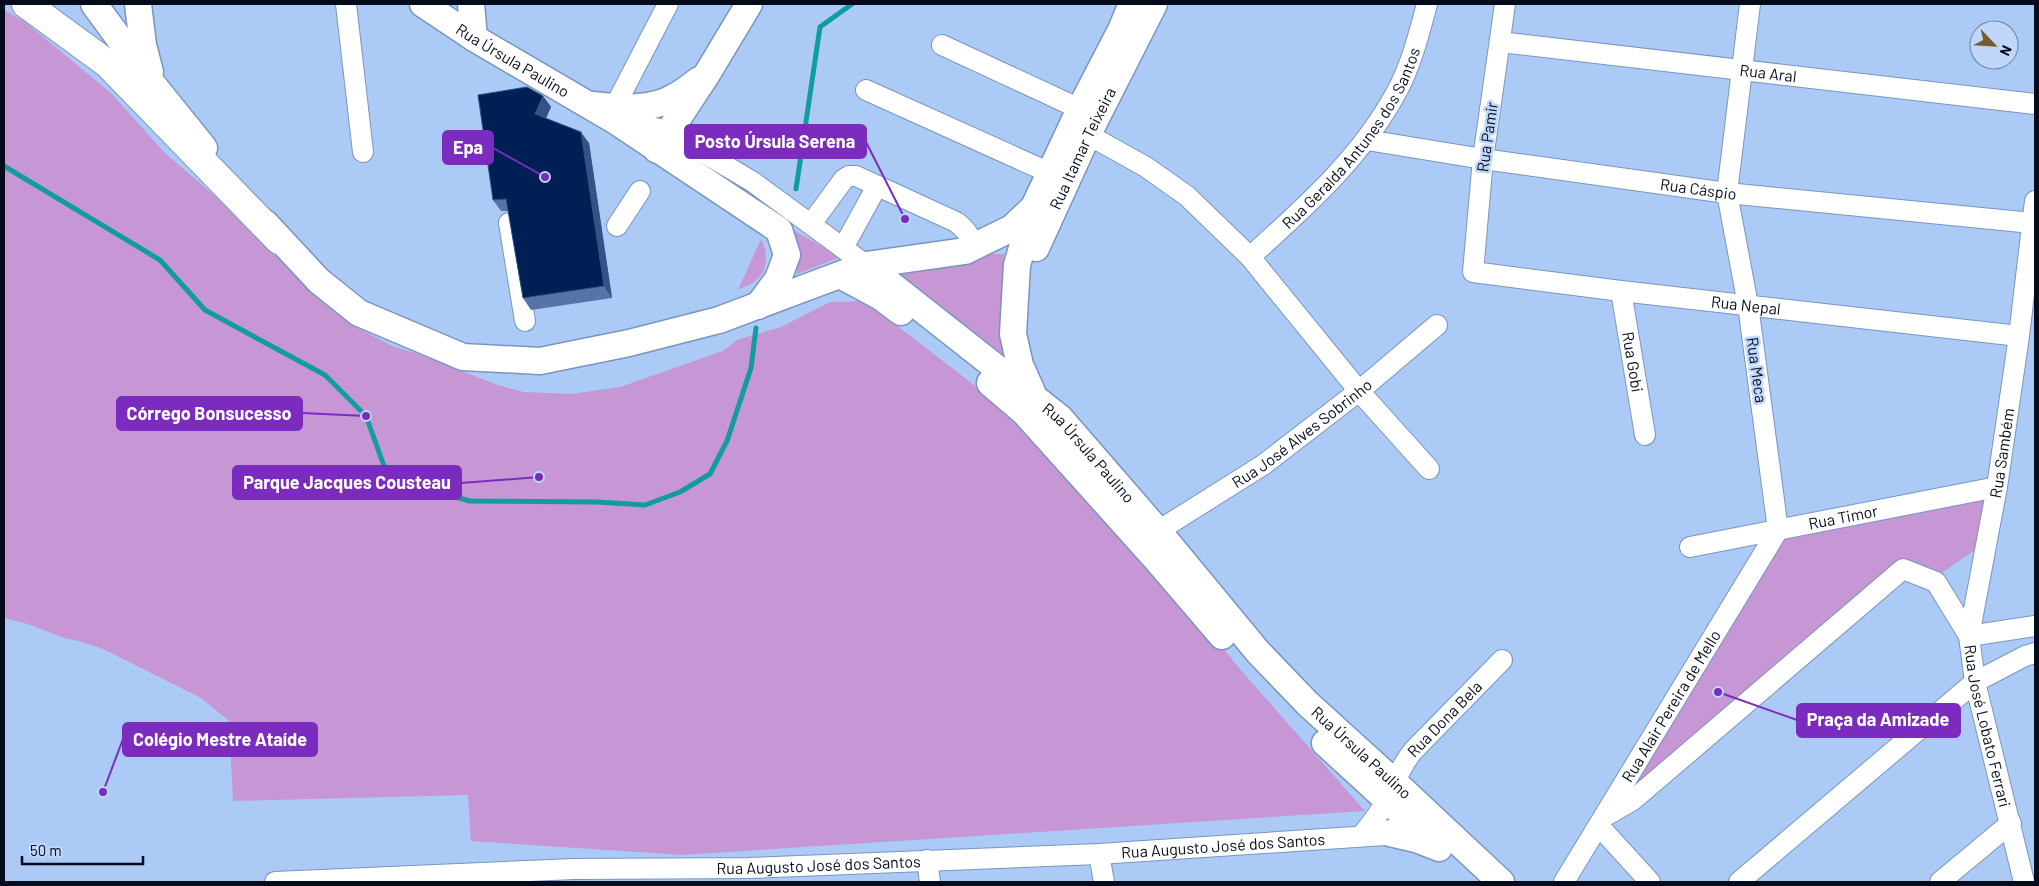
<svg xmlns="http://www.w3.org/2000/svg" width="2039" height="886" font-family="Barlow,sans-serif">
	<rect width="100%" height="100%" fill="#accaf6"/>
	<path fill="#c796d5" d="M4,10L24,21L111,93L165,153L230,209L318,294L360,329L392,346L415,353L498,385L524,392L572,394L620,387L723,351L737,340L781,327L830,302L865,301L1013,415L1135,538L1239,668L1365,811L682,855L471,841L468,795L233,801L229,721L201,698L103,649L79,641L64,638L28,624L4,618Z
		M790,228L840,257L797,274L799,252Z
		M761,239C768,252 769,270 756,280C752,284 744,287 738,290Z
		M992,254H1004L1001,308L1004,364L889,273Z
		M1988,491L1981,546L1937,576L1902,564L1613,808L1787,531Z"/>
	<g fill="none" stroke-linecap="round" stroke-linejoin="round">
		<path stroke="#129ca1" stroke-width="5" d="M4,166L160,260L205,310L325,375L366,416L384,466L441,493L470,501L597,502L645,505L680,492L710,474L727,441L751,368L756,328
			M796,189L820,27L852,4"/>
		<g stroke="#7995bf" stroke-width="22">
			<g id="minor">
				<path d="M346,4L363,152"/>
				<path id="s1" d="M1505,4L1483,159L1473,272L1621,291L2019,336"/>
				<path id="s2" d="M1500,42L2035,104"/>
				<path d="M942,45L1080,109"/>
				<path d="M866,90L1050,173"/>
				<path d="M614,108L668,4"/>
				<path d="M619,118L669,132L753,182L866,265"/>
				<path d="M1076,128L1146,167L1187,196L1250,257L1359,391L1429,469"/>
				<path id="s3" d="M1367,140L1483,159L1727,193L2032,223"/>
				<path d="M509,223L525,321"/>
				<path d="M811,224L844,179L849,176H856L956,222C966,229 970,236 975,248"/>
				<path d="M617,226L640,191"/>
				<path d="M843,248L877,186"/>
				<path id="s4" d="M1250,257C1305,207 1360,159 1396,93C1411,66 1419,34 1427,4"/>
				<path id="s5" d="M1621,291L1645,435"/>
				<path id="s6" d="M1158,531L1263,465L1359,391L1437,325"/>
				<path id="s7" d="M1690,547L1997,487"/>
				<path id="s8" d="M1969,636L1997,487L2019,336L2035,201"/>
				<path d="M1969,636L2035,626"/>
				<path id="s9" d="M1607,815L1633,800L1903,569L1936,582L1969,636L1975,682L2024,882"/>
				<path d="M1599,826L1650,882"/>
				<path id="s10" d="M1361,836C1370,825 1380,814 1386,800C1396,782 1399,768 1413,751L1502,660"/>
				<path d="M1099,854L1104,882"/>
				<path d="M927,860L930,882"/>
				<path id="s11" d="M275,882L574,869L749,868L1099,854L1385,835L1404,830"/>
				<path id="s12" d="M1564,882L1778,530L1748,305L1727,193L1750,4"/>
				<path d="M1739,882L1975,682L2025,656L2035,653"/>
				<path d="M1940,882L2011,823"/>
			</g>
		</g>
		<g stroke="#7995bf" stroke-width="29">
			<g id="major">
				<path d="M94,4L154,86L204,148"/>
				<path d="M138,4L143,45L150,72"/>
				<path id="s13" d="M423,4L474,38L614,120L779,230L787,255L778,279L758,306"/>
				<path d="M471,4L474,38"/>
				<path d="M592,105C619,108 653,111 676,96C684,92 691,86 699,80"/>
				<path d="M657,150L707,74L749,4"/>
				<path d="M265,223L319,281L359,313L463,357L540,361L629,343L719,320L866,265L965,251L1012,228L1034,207"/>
				<path id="s14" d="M1036,248L1088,134L1154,4"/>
				<path id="s15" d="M866,265L1060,418L1158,531L1258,652L1308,704L1394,782L1501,882"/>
				<path d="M840,275L881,297L901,312"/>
				<path d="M990,383L1024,412L1157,560L1222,636"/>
				<path d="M1032,392L1020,365L1013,334L1017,265L1034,207L1080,109L1121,30L1132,4"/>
				<path d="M1325,743L1422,832"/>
				<path d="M1390,833L1416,839L1439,848"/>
			</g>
		</g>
		<g stroke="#7995bf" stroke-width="30">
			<path id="highway" d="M26,4L108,64L279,240"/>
		</g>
		<use href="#minor" stroke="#fff" stroke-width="20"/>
		<use href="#major" stroke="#fff" stroke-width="26"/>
		<use href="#highway" stroke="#fff" stroke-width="28"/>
	</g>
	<path fill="#5674a5" d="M543,96L551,107L546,118L589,143L612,298L531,310L523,298L508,211H501L493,200Z"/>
	<path fill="#345285" d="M543,96L551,107L543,125L535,114Z
		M581,132L589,143L612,298L604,286Z"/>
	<path fill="#001f54" stroke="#345285" d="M527,87L543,96L535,114L581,132L604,286L523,298L506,199L493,200L478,95Z"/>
	<g text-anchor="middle" stroke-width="5" stroke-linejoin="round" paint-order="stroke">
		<g font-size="16" fill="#040b1a" stroke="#bfd7fb">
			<text dy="6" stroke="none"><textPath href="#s13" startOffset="106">Rua Úrsula Paulino</textPath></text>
			<text dy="6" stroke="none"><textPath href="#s2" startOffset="270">Rua Aral</textPath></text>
			<text dy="6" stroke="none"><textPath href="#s4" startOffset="158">Rua Geralda Antunes dos Santos</textPath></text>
			<text transform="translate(1487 137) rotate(-82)" y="6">Rua Pamir</text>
			<text dy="6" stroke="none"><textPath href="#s14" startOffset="110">Rua Itamar Teixeira</textPath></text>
			<text dy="6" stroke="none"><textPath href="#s3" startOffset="335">Rua Cáspio</textPath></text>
			<text dy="6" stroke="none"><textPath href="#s1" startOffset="545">Rua Nepal</textPath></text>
			<text dy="6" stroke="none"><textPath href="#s5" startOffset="72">Rua Gobi</textPath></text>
			<text transform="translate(1757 370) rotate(82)" y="6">Rua Meca</text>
			<text dy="6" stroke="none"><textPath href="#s6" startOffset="174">Rua José Alves Sobrinho</textPath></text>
			<text dy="6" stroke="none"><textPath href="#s15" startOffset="292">Rua Úrsula Paulino</textPath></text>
			<text dy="6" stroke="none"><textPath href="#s8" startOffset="186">Rua Sambém</textPath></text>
			<text dy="6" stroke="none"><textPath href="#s7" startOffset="156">Rua Timor</textPath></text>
			<text dy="6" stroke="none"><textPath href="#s12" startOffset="206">Rua Alair Pereira de Mello</textPath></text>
			<text dy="6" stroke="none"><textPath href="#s10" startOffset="145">Rua Dona Bela</textPath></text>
			<text dy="6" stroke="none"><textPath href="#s9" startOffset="576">Rua José Lobato Ferrari</textPath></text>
			<text dy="6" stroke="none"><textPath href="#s15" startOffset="698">Rua Úrsula Paulino</textPath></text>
			<text dy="6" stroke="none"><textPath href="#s11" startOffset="949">Rua Augusto José dos Santos</textPath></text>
			<text dy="6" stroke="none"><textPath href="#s11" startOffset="544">Rua Augusto José dos Santos</textPath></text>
		</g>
	</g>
	<path fill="none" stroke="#7b2cbf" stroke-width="2" d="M905 219L866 142M545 177L493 148M366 416L302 413M539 477L461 483M1718 692L1797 720M103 792L123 739"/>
	<g fill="#7b2cbf" stroke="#bfd7fb" stroke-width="2">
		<circle cx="905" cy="219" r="5"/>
		<circle cx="545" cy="177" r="5"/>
		<circle cx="366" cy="416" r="5"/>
		<circle cx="539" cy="477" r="5"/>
		<circle cx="1718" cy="692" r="5"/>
		<circle cx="103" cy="792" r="5"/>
	</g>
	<g fill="#7b2cbf" stroke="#7b2cbf" stroke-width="2">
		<rect x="685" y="125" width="181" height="33" rx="5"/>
		<rect x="443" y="131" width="50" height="33" rx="5"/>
		<rect x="117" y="397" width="185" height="33" rx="5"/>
		<rect x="233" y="466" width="228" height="33" rx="5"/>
		<rect x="1797" y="704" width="163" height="33" rx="5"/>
		<rect x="123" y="723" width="194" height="33" rx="5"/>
	</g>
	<g font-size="18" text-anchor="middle" font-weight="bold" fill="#fff">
		<text x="775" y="148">Posto Úrsula Serena</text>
		<text x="468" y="154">Epa</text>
		<text x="209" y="420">Córrego Bonsucesso</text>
		<text x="347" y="489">Parque Jacques Cousteau</text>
		<text x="1878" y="726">Praça da Amizade</text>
		<text x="220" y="746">Colégio Mestre Ataíde</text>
	</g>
	<rect width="2039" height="886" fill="none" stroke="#040b1a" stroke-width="10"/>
	<g transform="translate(1994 45) rotate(115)"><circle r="24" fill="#bfd7fb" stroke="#7485a1"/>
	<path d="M0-4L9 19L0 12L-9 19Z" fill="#765b2d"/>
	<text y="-8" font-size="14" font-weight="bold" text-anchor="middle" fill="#040b1a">N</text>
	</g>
	<path d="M22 856v8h121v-8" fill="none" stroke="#040b1a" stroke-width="2.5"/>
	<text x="30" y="856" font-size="15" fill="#040b1a" stroke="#bfd7fb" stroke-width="4" paint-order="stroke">50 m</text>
</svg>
